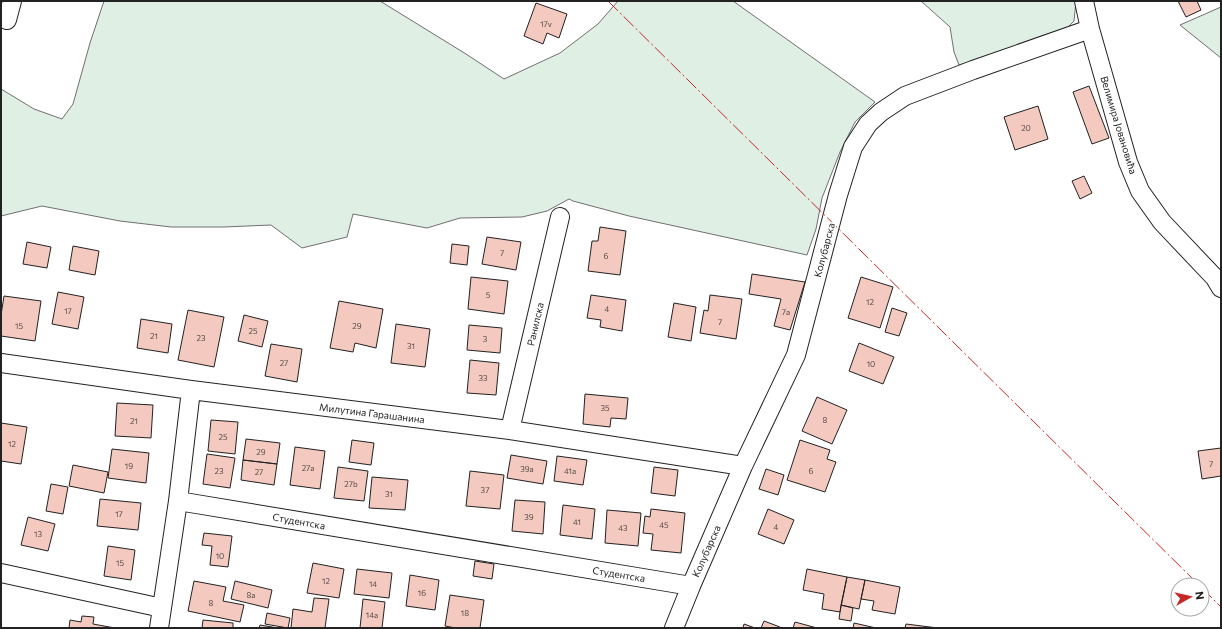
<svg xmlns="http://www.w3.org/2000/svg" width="1222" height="629" font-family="Commissioner,sans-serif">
	<rect width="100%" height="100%" fill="#fff"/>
	<path fill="#e0efe3" stroke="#6f6f6f" d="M104,1H380L466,54L504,79L560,53L598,24L618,1H733L875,102L855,122L840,152L822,198L816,229L807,255L629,216L573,201L569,199L547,211L522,217L460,218L427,228L353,214L347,237L302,248L271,225L224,227H171L120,221L42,206L1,216V89L34,109L62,119L73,104L90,43Z
		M921,1H1076L1074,21L1065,30L959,65L954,52L950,27Z
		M1221,7V58L1180,25Z"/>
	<path fill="#f3c9c0" stroke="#222" d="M1178,1H1197L1201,10L1186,17Z
		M536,3L567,14L559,38L547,33L543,44L524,36Z
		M1089,86L1109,138L1092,144L1073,92Z
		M1038,106L1048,139L1015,150L1004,117Z
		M1084,176L1092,193L1080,199L1072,181Z
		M600,227L626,231L620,275L588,271L592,241H598Z
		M487,237L521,242L516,270L482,264Z
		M27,242L51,247L47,268L23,264Z
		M452,244L469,246L467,265L450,263Z
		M73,246L99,251L95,275L69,270Z
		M752,274L805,282L790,330L774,326L781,299L749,294Z
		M471,277L508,281L504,314L468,309Z
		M861,277L893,287L880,328L848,318Z
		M58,292L84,297L78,329L52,324Z
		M591,295L626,300L622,331L600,327L601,320L587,318Z
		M710,295L742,299L736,339L700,333L704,310L708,311Z
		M4,296L41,301L35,341L1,336V315Z
		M339,301L383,309L376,348L355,343L353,352L330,348Z
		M674,303L696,307L691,341L668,337Z
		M892,308L907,313L899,336L885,332Z
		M188,310L224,317L214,367L178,360Z
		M244,315L268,321L262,347L238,341Z
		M141,319L172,324L168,353L137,348Z
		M396,324L430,329L425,367L391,363Z
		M469,325L502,328L500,353L467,350Z
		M859,343L894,357L883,384L849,371Z
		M271,344L302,349L297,382L265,376Z
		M470,360L499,363L496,395L467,393Z
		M585,394L628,398L626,419L611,418L610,427L583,424Z
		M817,397L847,410L832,444L802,431Z
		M117,403L153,405L151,438L115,436Z
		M211,420L238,422L235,454L208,451Z
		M1,423L27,427L21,464L1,461Z
		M246,439L280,443L277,464L243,460Z
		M352,440L374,443L371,465L349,462Z
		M800,440L830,450L827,459L836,462L825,492L787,480Z
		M295,447L325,451L320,489L290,485Z
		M1221,448V476L1202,479L1198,451Z
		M112,449L149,453L146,483L108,478Z
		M207,454L235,458L230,488L203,484Z
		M511,455L547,461L543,484L507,478Z
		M557,456L587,460L583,485L554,481Z
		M243,460L277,464L274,485L241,480Z
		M73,465L108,472L104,493L69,486Z
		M338,467L368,471L364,501L334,498Z
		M654,467L678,470L675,496L651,493Z
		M766,469L784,475L778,495L759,489Z
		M470,471L504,475L500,509L466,506Z
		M372,477L408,480L405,510L369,508Z
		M51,484L68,487L63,514L46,511Z
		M100,499L141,503L138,530L97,526Z
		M515,500L545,502L543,534L512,531Z
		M563,505L595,509L592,539L560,535Z
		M651,509L685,513L681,553L651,550L653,534L643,533L645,516L650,517Z
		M768,509L794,520L784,544L758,534Z
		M607,510L641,513L638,546L605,543Z
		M28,517L55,524L48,551L21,545Z
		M204,533L232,536L228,567L210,565L212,546L202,545Z
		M108,546L135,550L131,580L104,576Z
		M475,561L494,564L492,579L473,576Z
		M313,563L344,569L339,598L307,593Z
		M357,569L392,573L389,598L354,594Z
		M807,569L847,577L840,612L822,609L824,594L803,590Z
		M410,575L439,580L435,610L406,606Z
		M847,577L865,580L859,609L841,605Z
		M865,580L900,587L895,614L872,610L874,601L861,599Z
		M194,581L226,587L223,601L244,605L240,622L188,611Z
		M235,581L272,590L268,608L231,599Z
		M450,595L484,600L480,628H456L445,626Z
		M314,598L329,599L325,628H291L293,609L312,612Z
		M363,599L385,602L382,628H360Z
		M841,605L853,608L851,621L839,619Z
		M267,613L290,618L288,628L265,624Z
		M82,616L94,617L93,624L115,628H69L70,620L81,622Z
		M203,620L233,623V628H202Z
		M764,621L780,627L779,628H761Z
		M795,622L817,628H793Z
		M854,623L876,628H853Z
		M744,624L755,628H743Z
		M906,624L938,628H905Z
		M260,625L278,628H259Z"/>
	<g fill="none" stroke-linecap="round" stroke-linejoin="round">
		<g stroke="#222" stroke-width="20">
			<path id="street" d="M1084,1L1090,29L1128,162L1140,191L1162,222L1215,278L1221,288
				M7,20L12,1
				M1,363L191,390L510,430L743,466
				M510,430L560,217
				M178,501L191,390
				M1,573L162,608L178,501L691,586
				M159,628L162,608
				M674,628L691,586L743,466L796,355L838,195L853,147L868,124L881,112L905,96L973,70L1090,29"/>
		</g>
		<use href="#street" stroke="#fff" stroke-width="18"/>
		<path stroke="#c62828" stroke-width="1" stroke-dasharray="14 3 2 3" stroke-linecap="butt" d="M608,1L1199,585
			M1202,588L1221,607"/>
	</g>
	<g text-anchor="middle" stroke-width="3" stroke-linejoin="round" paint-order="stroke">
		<g font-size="8" fill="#564c4a">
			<text x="546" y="27">17v</text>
			<text x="1026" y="131">20</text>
			<text x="502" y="256">7</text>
			<text x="606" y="259">6</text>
			<text x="488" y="298">5</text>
			<text x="870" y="305">12</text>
			<text x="607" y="312">4</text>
			<text x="68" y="314">17</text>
			<text x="786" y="315">7a</text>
			<text x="720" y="325">7</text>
			<text x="19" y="329">15</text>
			<text x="357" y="329">29</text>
			<text x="253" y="334">25</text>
			<text x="154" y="339">21</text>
			<text x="201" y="341">23</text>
			<text x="485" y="342">3</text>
			<text x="411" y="349">31</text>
			<text x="284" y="366">27</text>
			<text x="871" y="367">10</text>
			<text x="483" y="381">33</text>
			<text x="605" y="411">35</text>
			<text x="825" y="423">8</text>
			<text x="134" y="424">21</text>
			<text x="223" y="440">25</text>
			<text x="12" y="447">12</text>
			<text x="261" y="455">29</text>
			<text x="1211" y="467">7</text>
			<text x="129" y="469">19</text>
			<text x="308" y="471">27a</text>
			<text x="527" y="472">39a</text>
			<text x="219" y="474">23</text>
			<text x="570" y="474">41a</text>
			<text x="811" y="474">6</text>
			<text x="259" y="475">27</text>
			<text x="351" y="487">27b</text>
			<text x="485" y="493">37</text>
			<text x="389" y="497">31</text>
			<text x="119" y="517">17</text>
			<text x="529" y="520">39</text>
			<text x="577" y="525">41</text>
			<text x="664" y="528">45</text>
			<text x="776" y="530">4</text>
			<text x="623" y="531">43</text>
			<text x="38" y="537">13</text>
			<text x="220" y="559">10</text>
			<text x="120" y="566">15</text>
			<text x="326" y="584">12</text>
			<text x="373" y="587">14</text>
			<text x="422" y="596">16</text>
			<text x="251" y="598">8a</text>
			<text x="211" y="606">8</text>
			<text x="465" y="616">18</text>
			<text x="372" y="618">14a</text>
		</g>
		<g font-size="10" fill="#222" stroke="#fff">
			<text transform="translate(1119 125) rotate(73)" y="4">Велимира Јовановића</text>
			<text transform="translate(824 250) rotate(-75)" y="4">Колубарска</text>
			<text transform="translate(535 324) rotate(-77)" y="4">Ранилска</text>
			<text transform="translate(372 413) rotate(7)" y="4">Милутина Гарашанина</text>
			<text transform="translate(299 521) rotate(10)" y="4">Студентска</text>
			<text transform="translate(706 551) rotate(-66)" y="4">Колубарска</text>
			<text transform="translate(619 574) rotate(9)" y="4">Студентска</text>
		</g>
	</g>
	<rect width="1222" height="629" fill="none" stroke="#222222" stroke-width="4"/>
	<g transform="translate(1190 597) rotate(82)"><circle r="19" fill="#ffffff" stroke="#a7a7a7"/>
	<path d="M0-3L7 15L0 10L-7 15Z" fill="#c62828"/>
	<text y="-6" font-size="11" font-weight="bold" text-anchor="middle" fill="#222222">N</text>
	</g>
</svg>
